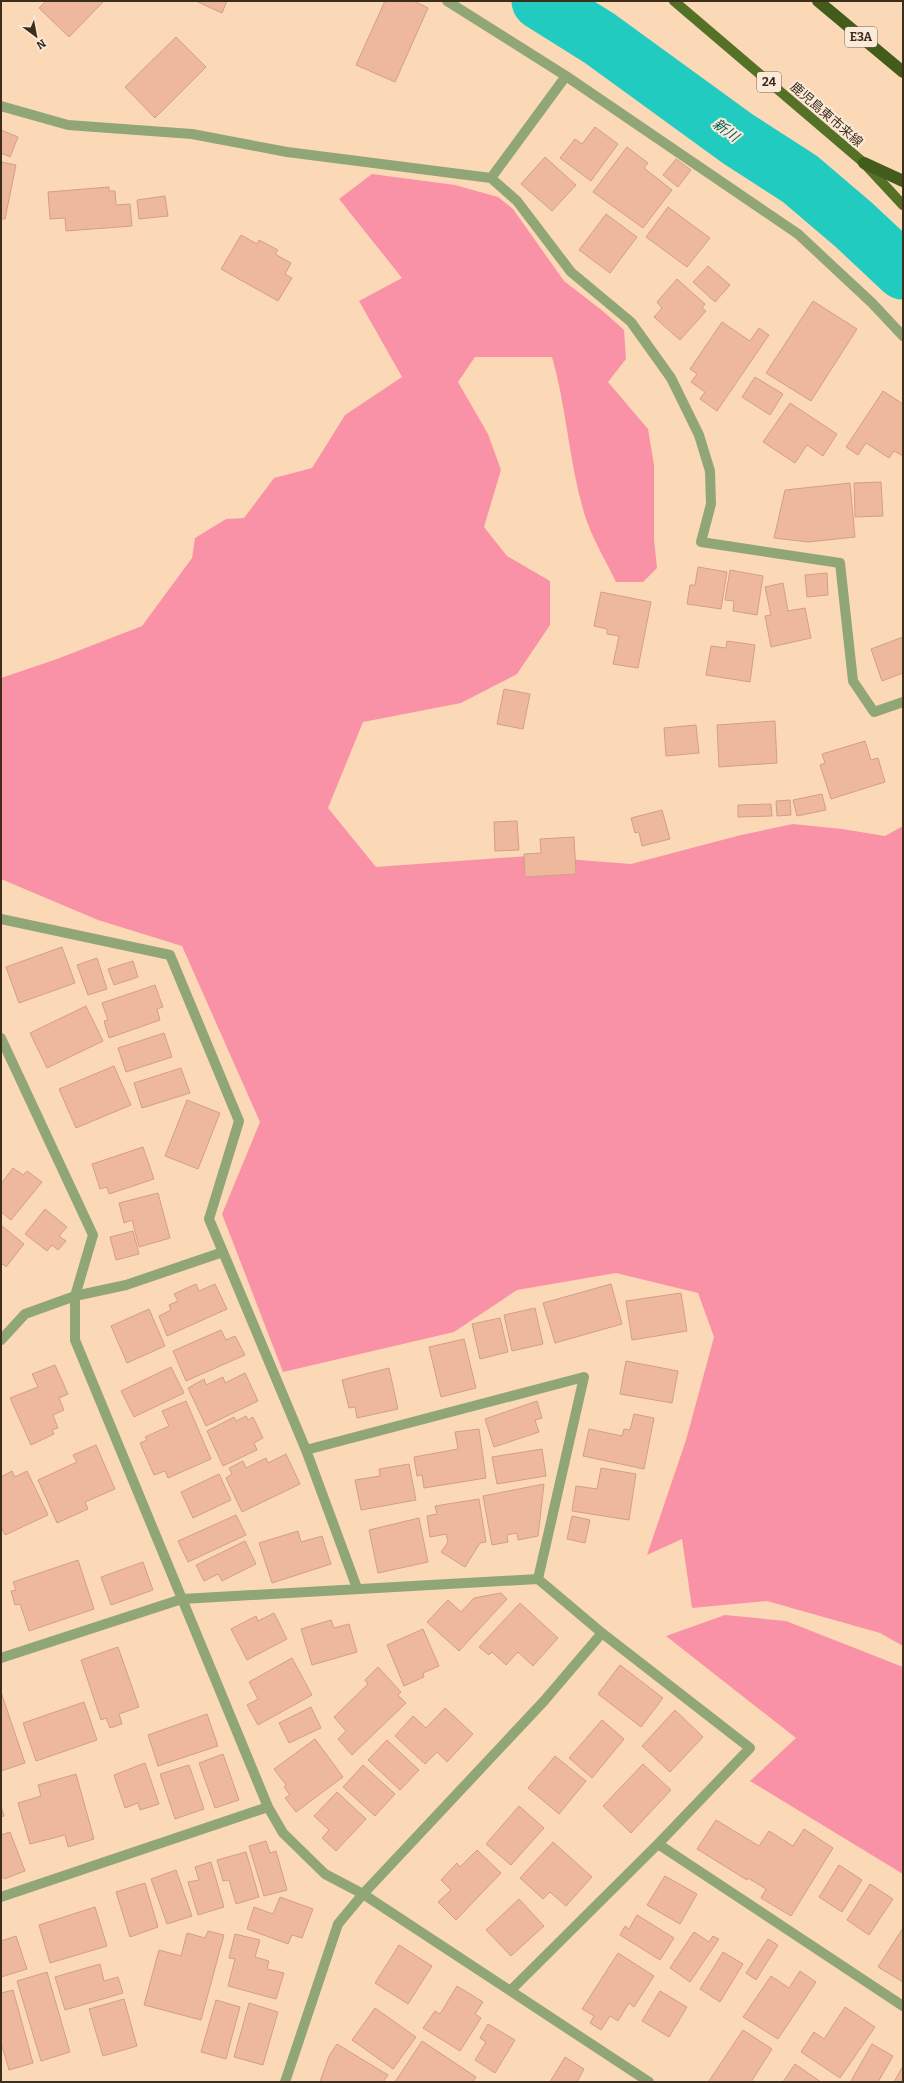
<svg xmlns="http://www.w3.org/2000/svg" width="904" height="2083" font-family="Bitter,'Noto Sans JP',serif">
	<rect width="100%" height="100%" fill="#fbd9b7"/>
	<path fill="#fa92a7" d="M372,174L455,185L498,197L513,209L564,281L604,312L624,330L626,359L608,382L648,429L654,465V539L657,568L643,582H616C606,561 592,538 585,516C569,464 567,409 552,357H475L458,382L488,434L501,470L484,527L507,556L550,581V625L517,674L461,703L363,722L328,808L376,867L528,856L631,864L741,835L793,824L842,829L885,836L903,826V1646L880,1633L767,1601L692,1608L682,1539L647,1555L686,1440L714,1337L698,1293L616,1273L517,1290L454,1332L283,1372L222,1214L260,1122L182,946L98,920L1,879V678L57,659L142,626L192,558L195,538L226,519L244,518L274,478L312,468L345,415L402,377L359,301L402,278L339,199Z
		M725,1615L786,1621L903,1667V1874L750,1781L796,1738L666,1636Z"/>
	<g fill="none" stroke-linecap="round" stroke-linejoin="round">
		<path stroke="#21cbc0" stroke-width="57" d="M540,1L599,38L738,139L800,179L854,225L903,271"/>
	</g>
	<path fill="#eeb89d" stroke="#d49f84" d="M46,1H104L69,37L39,8Z
		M196,1H227L222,13Z
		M385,1H414L428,8L395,82L356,65Z
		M176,37L206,67L155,118L125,87Z
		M595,127L618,144L591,181L560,158L575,139L582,144Z
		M1,130L18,137L10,157L1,153Z
		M627,147L648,163L644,168L672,190L643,228L593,192Z
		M545,157L576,185L552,211L521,184Z
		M676,159L691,170L678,187L663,175Z
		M1,162L16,165L5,219H1Z
		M109,187V191H115L116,205L130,204L132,226L66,231L65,218L50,219L48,192Z
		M165,196L168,216L139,219L137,200Z
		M668,207L710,238L687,267L646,237Z
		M606,214L637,237L610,273L579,250Z
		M241,235L257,244L259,240L278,250L275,254L291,263L285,274L292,278L278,301L221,269Z
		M708,266L730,285L715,302L693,282Z
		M677,279L705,304L702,308L706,311L680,340L654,317L662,308L657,302Z
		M813,301L857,329L811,401L766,373Z
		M722,322L750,341L759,328L769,335L717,411L700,399L705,392L691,382L697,374L690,369Z
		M755,377L783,394L770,415L742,397Z
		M883,391L903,404V456L894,451L889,458L866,443L858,455L846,447Z
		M790,403L837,434L823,456L807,445L795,463L763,442Z
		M881,482L883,516L855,517L854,483Z
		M850,483L855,537L808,542L774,538L785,490Z
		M698,567L727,572L721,609L687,604L690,585H695Z
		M730,570L763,576L757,615L733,611L734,601L725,600Z
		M827,573L828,595L807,597L805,575Z
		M783,583L788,611L805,608L811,638L771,647L765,616L771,615L765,587Z
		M601,592L651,602L638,668L613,664L619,636L607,634V629L594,626Z
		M903,637V673L882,681L871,649Z
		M727,641L755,645L750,682L706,675L711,646L726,648Z
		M504,689L530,694L523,729L497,724Z
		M775,721L777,763L719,767L717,725Z
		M696,725L699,753L666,756L664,728Z
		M865,741L871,760L878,758L885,782L831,799L820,765L825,763L822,754Z
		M822,794L826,810L797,816L793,800Z
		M790,800L791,815L777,816L776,801Z
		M771,804L772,816L738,817V805Z
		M662,810L670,839L642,846L639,832L635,833L631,818Z
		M517,821L519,850L495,851L494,822Z
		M574,837L576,874L525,877L524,854L541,853L540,839Z
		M62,947L75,983L19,1003L6,967Z
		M97,958L107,989L88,995L77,965Z
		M133,961L138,977L114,985L108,969Z
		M155,985L163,1007L157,1009L160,1020L109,1038L104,1021L108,1020L102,1003Z
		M86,1006L103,1041L47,1068L30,1033Z
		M164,1033L172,1057L126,1072L118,1048Z
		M114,1066L131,1105L76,1128L59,1089Z
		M181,1068L190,1093L142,1108L134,1083Z
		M187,1100L220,1113L198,1169L165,1156Z
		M143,1147L154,1179L109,1194L107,1187L100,1189L92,1164Z
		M13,1168L23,1175L27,1171L42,1182L11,1220L1,1212V1184Z
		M158,1193L170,1238L139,1247L132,1220L124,1223L119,1203Z
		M45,1209L67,1227L59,1236L66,1241L58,1250L52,1245L47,1251L25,1234Z
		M1,1225L24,1244L6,1267L3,1264L1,1266Z
		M133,1231L139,1254L116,1260L110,1237Z
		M196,1284L199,1291L215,1284L227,1309L167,1336L159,1316L171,1310L169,1305L178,1301L174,1294Z
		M611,1284L622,1324L555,1343L543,1303Z
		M681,1293L687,1331L632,1340L626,1301Z
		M535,1308L543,1344L512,1351L504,1315Z
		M149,1309L165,1346L127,1363L111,1326Z
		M500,1318L508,1352L480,1359L472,1324Z
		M221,1330L226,1340L235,1336L245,1355L186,1381L173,1351Z
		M464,1339L476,1388L441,1397L429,1347Z
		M626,1361L678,1371L672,1403L620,1394Z
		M55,1365L68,1394L59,1398L64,1410L53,1415L58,1428L52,1430L54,1434L31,1445L10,1398L38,1387L32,1374Z
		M171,1367L184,1393L134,1417L121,1391Z
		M389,1368L398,1409L357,1418L355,1407L349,1408L342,1380Z
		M245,1373L258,1401L206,1426L188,1388L204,1379L206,1385L223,1377L225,1383Z
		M186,1401L211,1459L168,1478L165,1471L154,1475L140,1443L147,1440L145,1437L169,1426L162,1411Z
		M537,1401L542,1418L535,1420L539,1432L494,1447L485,1419Z
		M634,1414L654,1418L644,1469L583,1456L589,1429L622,1436L624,1429L630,1430Z
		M246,1416L248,1420L253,1417L263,1438L254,1443L257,1450L223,1466L207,1431L234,1417L236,1421Z
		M479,1429L486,1478L424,1488L422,1475L417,1476L414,1457L458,1449L455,1432Z
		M96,1445L115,1489L85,1502L88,1509L57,1523L38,1480L77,1462L73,1455Z
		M542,1449L546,1476L497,1484L492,1457Z
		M286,1454L300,1484L242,1512L226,1478L232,1474L229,1468L243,1461L246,1468L266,1458L268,1463Z
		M409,1464L416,1500L361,1510L355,1480L380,1476L379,1469Z
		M601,1468L636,1474L629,1520L572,1511L576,1486L597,1489Z
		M12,1471L15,1477L27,1471L48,1515L5,1535L1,1527V1477Z
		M219,1474L231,1500L193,1518L181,1492Z
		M544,1484L538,1536L518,1540L517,1533L507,1535L508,1542L492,1545L483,1496Z
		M479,1499L486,1542L480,1543L465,1567L441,1552L448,1542L446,1534L430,1537L427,1516L437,1514L435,1506Z
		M236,1515L246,1535L188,1562L178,1541Z
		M572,1516L590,1520L585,1543L567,1539Z
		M419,1518L428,1562L378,1573L369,1530Z
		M298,1531L301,1542L322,1536L331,1564L272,1583L259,1543Z
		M245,1541L256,1564L222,1581L218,1574L204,1581L196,1565Z
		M78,1560L94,1609L29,1631L20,1604L15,1605L11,1591L16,1590L13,1582Z
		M143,1562L153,1590L111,1605L101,1577Z
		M501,1593L507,1599L459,1651L427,1622L448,1600L461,1612L474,1598Z
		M520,1603L558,1638L533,1666L518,1652L506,1665L492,1652L489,1655L479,1647Z
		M274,1613L287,1639L247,1660L231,1629L256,1616L258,1621Z
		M331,1620L334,1628L349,1624L357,1652L312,1665L301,1629Z
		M423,1629L439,1666L423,1673L424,1677L404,1686L387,1645Z
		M118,1647L139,1707L119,1714L122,1724L110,1728L106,1718L101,1720L81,1660Z
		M292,1658L312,1695L258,1725L247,1705L258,1699L249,1682Z
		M620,1665L663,1698L641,1727L598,1694Z
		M378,1667L401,1692L398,1695L406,1703L352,1755L338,1739L346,1731L334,1717L368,1684L365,1680Z
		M1,1692L25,1763L1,1771Z
		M84,1702L97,1740L36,1761L23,1723Z
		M311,1707L321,1728L289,1743L279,1723Z
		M445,1708L473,1734L447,1762L437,1752L425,1764L395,1736L413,1716L426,1728Z
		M675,1710L703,1737L670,1772L642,1746Z
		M207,1714L218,1746L158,1766L148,1735Z
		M602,1720L624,1739L592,1778L569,1758Z
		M315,1739L343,1777L296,1812L285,1798L290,1795L284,1787L286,1785L274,1769Z
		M387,1740L419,1770L400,1790L368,1760Z
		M223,1754L239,1800L215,1808L199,1763Z
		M555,1756L586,1781L559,1814L528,1788Z
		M145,1763L159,1804L140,1810L138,1803L125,1808L114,1775Z
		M643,1764L671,1790L631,1833L603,1806Z
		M189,1765L204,1809L175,1819L160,1774Z
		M363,1765L395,1794L375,1816L343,1787Z
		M76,1774L94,1839L68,1847L65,1835L30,1844L18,1803L41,1796L38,1785Z
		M337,1792L366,1819L336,1851L322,1838L329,1830L314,1816Z
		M1,1806L4,1816L1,1817Z
		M519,1806L544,1828L511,1865L486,1844Z
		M716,1820L759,1846L769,1831L793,1846L804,1829L833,1848L791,1916L761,1898L766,1889L748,1878L747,1880L697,1849Z
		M10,1832L25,1871L4,1879L1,1874V1835Z
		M266,1841L270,1853L276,1851L287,1890L264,1896L249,1846Z
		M553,1842L592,1877L566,1906L550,1892L543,1899L520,1878Z
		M477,1850L501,1873L456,1920L438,1902L451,1890L441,1880L457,1863L460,1867Z
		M246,1852L259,1897L236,1904L229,1880L223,1881L217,1860Z
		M211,1862L224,1907L198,1915L188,1882L199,1880L195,1867Z
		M839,1865L862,1880L842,1912L819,1897Z
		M176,1870L192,1916L167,1924L151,1879Z
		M665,1876L697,1894L680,1924L647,1905Z
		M145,1883L158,1927L130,1937L116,1892Z
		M870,1884L893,1899L869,1935L847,1920Z
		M280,1897L313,1909L302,1938L292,1935L288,1944L247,1929L254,1907L273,1914Z
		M519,1899L544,1926L511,1956L486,1930Z
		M95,1907L107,1946L50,1963L39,1925Z
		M637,1915L674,1938L660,1960L620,1935L625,1926L629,1929Z
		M903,1928V1982L878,1967Z
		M208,1931L224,1935L201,2020L144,2005L159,1950L181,1956L187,1933L205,1938Z
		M694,1932L709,1942L713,1936L719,1939L690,1982L670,1968Z
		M235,1934L260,1940L255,1957L269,1961L267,1969L284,1973L276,1999L228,1986L235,1959L229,1958Z
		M16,1936L27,1969L1,1977V1941Z
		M768,1939L778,1945L756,1980L746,1973Z
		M399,1945L432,1966L408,2004L375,1983Z
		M723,1952L743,1964L720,2002L700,1989Z
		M618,1953L654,1976L634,2007L629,2003L618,2021L610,2016L601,2030L590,2023L594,2016L582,2009Z
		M100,1964L104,1981L118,1977L123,1993L65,2010L55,1977Z
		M800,1971L816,1982L778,2039L743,2017L771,1976L789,1988Z
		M47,1972L70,2052L41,2061L17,1981Z
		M457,1986L483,2002L475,2014L481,2018L460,2051L423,2028L435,2011L440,2014Z
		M13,1990L33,2063L9,2070L1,2043V1993Z
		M660,1991L687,2007L669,2037L642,2021Z
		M124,1999L137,2046L103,2056L89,2009Z
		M216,2000L240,2007L226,2059L201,2052Z
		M249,2003L278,2012L263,2065L234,2057Z
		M845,2007L875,2027L840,2078L801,2052L814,2032L824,2039Z
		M375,2008L416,2037L393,2069L352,2040Z
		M488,2024L515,2040L495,2073L475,2060L486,2042L480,2038Z
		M743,2030L772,2049L751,2082H711L709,2081Z
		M422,2041L476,2077L473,2082H395Z
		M337,2044L388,2075L383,2082H320L329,2056Z
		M872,2044L893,2056L878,2082H852L851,2081Z
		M565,2057L584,2069L577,2082H550Z
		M795,2064L821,2082H783Z
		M903,2066V2082H894Z"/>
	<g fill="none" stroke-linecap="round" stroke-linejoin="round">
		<path stroke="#91a676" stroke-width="10" d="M447,1L566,76L798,234L872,303L903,336
			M1,106L68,125L192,134L287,152L491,178L566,76
			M491,178L517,201L571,272L631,322L671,378L699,435L710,471L711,504L701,542L840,563L853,681L874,712L903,702
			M1,919L170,955L239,1121L209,1219L223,1252
			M1,1038L93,1235L75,1296V1340L268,1807L283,1833L325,1874L363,1894L649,2082
			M1,1340L25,1314L75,1296L126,1285L223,1252L306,1450L357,1588
			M306,1450L584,1377L538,1579
			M1,1658L182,1599L538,1579L602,1633L750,1748L658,1844L511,1990
			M658,1844L903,2006
			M1,1897L268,1807
			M285,2082L338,1924L363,1894L544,1701L602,1633"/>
		<path stroke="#547125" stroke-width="10" d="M674,1L864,163L903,205"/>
		<path stroke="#445c1b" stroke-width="12" d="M818,1L903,72
			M864,163L903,181"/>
	</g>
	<g text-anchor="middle" stroke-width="4" stroke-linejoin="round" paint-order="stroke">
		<g fill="#fbead9" stroke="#766654" stroke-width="1">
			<rect x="845" y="27" width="32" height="20" rx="3"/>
			<rect x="757" y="72" width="24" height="20" rx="3"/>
		</g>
		<g font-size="12" font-weight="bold" fill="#3d2d1b">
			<text x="861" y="41">E3A</text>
			<text x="769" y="86">24</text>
		</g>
		<g font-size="13" fill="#3d2d1b" stroke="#fbead9">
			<text transform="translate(827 114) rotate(41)" y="5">鹿児島東市来線</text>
		</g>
		<g font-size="14" font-style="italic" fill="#04605b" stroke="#fbead9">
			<text transform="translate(726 130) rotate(36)" y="5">新川</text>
		</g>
	</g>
	<rect width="904" height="2083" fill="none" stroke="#3d2d1b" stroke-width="4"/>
	<g transform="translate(36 36) rotate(148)" stroke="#fbead9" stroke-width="3" paint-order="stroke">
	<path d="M0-3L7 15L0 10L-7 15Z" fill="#3d2d1b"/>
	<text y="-6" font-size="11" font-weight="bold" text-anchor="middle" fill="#3d2d1b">N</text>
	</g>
</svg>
